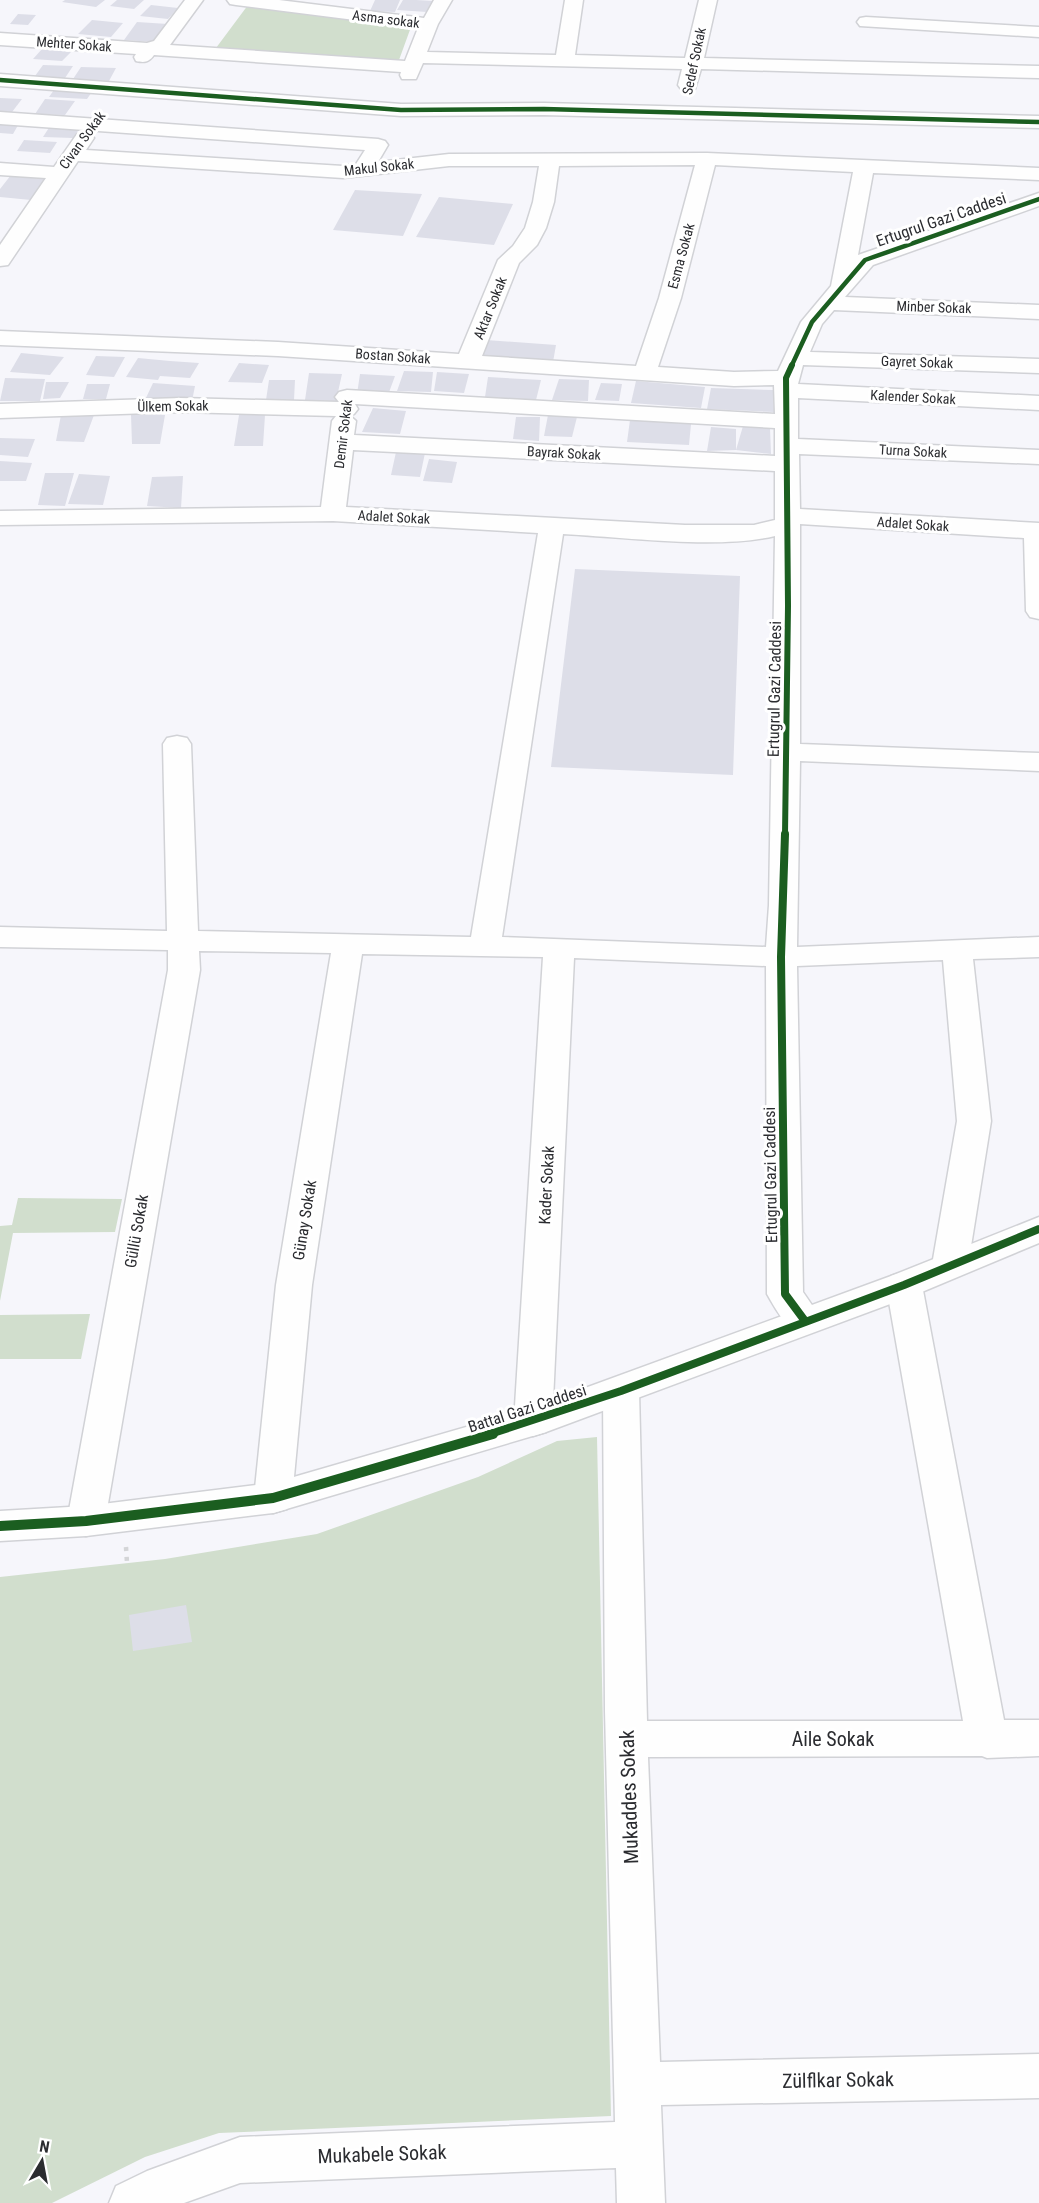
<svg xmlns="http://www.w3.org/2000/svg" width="1039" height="2203" font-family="'Roboto Condensed',sans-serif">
	<rect width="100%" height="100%" fill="#f6f6fb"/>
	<path fill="#d1decd" d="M248,5L411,27L399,60L394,62L216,48Z
		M18,1198L122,1199L115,1232L13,1233L0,1301V1226L12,1225Z
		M90,1314L81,1359H0V1315Z
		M597,1437L611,2116L219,2133L145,2157L52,2203H0V1577L165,1559L317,1534L478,1477L557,1441Z"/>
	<path fill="#dddee8" d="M65,0H105L96,7L62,2Z
		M117,0H144L134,9L110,6Z
		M375,0H400L395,12L370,11Z
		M403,0H416L434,1L427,12L397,10Z
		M151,5L178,8L168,19L140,16Z
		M18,14L36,15L28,25L10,24Z
		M92,20L123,23L111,37L78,34Z
		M137,22L168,24L155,42L124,40Z
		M42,49L71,52L62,61L33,59Z
		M43,65L73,66L65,78L35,76Z
		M81,67L116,68L109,81L73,79Z
		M56,87L94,89L87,99L49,97Z
		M0,98L22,99L12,112L0,111Z
		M45,99L75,101L65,115L35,114Z
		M0,119L21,120L13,134L0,133Z
		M52,123L82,125L73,138L43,137Z
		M24,140L57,142L50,153L17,151Z
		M11,175L47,177L31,200L0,197V189Z
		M355,190L422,194L403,236L333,230Z
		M439,197L513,204L494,245L416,237Z
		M486,340L556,345L553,362L482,357Z
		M21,353L64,357L50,375L10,372Z
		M96,356L125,357L114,377L86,375Z
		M138,358L170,361L199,363L190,378L160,376L158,380L126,377Z
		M239,363L269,365L262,383L228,382Z
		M404,371L433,372L431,392L397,391Z
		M437,372L469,374L464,393L434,391Z
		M309,373L342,374L336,401L305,400Z
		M360,374L395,376L388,395L357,394Z
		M488,377L541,380L536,400L485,397Z
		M5,378L45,379L40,401H0Z
		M559,379L589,380L588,401L552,400Z
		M269,380H295L294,400H266Z
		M636,381L705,387L701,408L631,403Z
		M46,382H69L60,398L43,399Z
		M153,383L195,386L192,401L145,400Z
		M601,383L622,384L619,401L595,400Z
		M87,384H110L106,399H83Z
		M711,388L773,390L774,412L707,409Z
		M373,408L406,411L400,434L362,432Z
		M61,415H94L84,442L56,441Z
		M131,415H165L160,444H132Z
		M239,415H265L263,446H234Z
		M548,415L577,417L572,437L544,436Z
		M516,417H540L539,441L513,439Z
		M630,420L691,424L689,445L627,442Z
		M743,426L770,428L771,454L736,450L707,451L711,427L736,429V450Z
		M0,438L35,439L28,457L0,455Z
		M396,452L425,453L420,477L391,475Z
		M429,459L457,462L452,483L423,481Z
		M0,461L32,463L26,481H0Z
		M45,473H74L65,506L38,505Z
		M79,474L110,476L103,505L68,504Z
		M183,476L181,508L147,506L152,477Z
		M575,569L740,576L733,775L551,767Z
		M186,1605L192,1642L133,1651L129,1615Z"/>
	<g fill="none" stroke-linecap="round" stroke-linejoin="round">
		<g stroke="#d1d2d6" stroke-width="3">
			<path id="minor" d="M185,0H203L170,45L405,61L418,28L236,5L230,4L227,0H279L424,18L434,0H452L438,24L427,52L556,55L565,0H583L575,55L685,58L699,0H717L704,58L1039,66V78L701,69L695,89H681L678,85L682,69L423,63L416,79H402L400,75L401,72L154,55C149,62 145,63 136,61L134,57L136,54L0,45V33L147,43L154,41Z
				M866,17L1039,27V37L860,26L857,22L860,18Z
				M0,74L401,104L544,103L1039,116V128L544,115L401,116L0,86Z
				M0,112L378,139L385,141L388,145L378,162L449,154L707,153L1039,168V180L873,173L858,255L1039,193V206L873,265L845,297L1039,305V319L834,310L822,324L810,352L1039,359V373L803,365L798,384L1039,396V410L798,398V439L1039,450V464L799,454L800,509L1039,523V619L1030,617L1026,611L1024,538L800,524V744L1039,753V771L800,761L797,947L1039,937V957L973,959L991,1121L968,1265L962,1274L950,1278L938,1274L932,1265L957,1121L943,960L797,966L803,1292L823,1321L818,1330C790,1339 780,1316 767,1294L766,966L574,958L552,1422L546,1432L533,1436L520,1432L514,1422L543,957L362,954L312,1285L292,1498L287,1509L273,1513L259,1509L254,1498L276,1285L331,953L199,951L200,970L105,1521L100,1532L86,1536L72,1532L67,1521L168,970V950L0,947V927L167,931L163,744L167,738L177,736L187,738L191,744L198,931L471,937L538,533L333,521L0,525V511L321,507L332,421L336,416L181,412L0,418V404L181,398L339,402L335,397L339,392L347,390L775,414L774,385L734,386L278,356L0,345V331L278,342L459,354L498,260L513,246L525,228L533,202L539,166H449L343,178L78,161L8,265L0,266V245L46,178L0,175V163L54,167L77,134H91L94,138L86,150L343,166L356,164L365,150L0,124ZM695,165L659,298L636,366L482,356L519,263L537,245L546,228L554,202L559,166ZM715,165L853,172L831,286L801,322L778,371L734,372L658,367L681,298ZM355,404L775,428V456L354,435L356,421L349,415L354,414L358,409ZM353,450L775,471V520L754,525H685L346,507ZM563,534C625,537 716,550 775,536L769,905L766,947L502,937Z
				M904,1272L917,1276L922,1285L1004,1720H1039V1756L987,1758L982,1756L648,1757L660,2062L1039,2054V2098L661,2105L665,2203H617L616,2168L240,2183L184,2203H109L116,2186L147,2171L240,2137L615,2122L605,1711L603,1391L608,1381L621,1377L634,1381L639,1391L647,1721H963L886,1285L891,1276Z"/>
		</g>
		<g stroke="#d1d2d6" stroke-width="3">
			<path id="tertiary" d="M1039,1217V1243L917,1294L546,1432L273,1513L86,1536L0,1541V1511L86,1506L273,1483L525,1410L891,1276Z"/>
		</g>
		<path stroke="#d4d5d7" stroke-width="4.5" stroke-dasharray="4 6" stroke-linecap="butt" d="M126,1547L127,1563"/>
		<use href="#minor" fill="#fefefe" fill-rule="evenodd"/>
		<use href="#tertiary" fill="#fefefe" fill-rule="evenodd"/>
		<g stroke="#fff" stroke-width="7">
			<path id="cycleway-far3" d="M0,80L401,110L544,109L1039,122
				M791,367L812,322L865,260L1039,199"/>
		</g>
		<g stroke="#fff" stroke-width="9">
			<path id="cycleway-far2" d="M785,835L788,606L786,378L792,365"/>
		</g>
		<g stroke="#fff" stroke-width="11">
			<path id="cycleway-far1" d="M785,834L781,957L785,1294L805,1321
				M487,1435L621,1391L904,1285L1039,1229"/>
		</g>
		<g stroke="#fff" stroke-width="14">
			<path id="cycleway" d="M0,1526L86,1521L273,1498L493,1434"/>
		</g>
		<use href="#cycleway-far3" stroke="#1b5e20" stroke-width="4.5"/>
		<use href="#cycleway-far2" stroke="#1b5e20" stroke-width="6"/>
		<use href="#cycleway-far1" stroke="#1b5e20" stroke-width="8"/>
		<use href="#cycleway" stroke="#1b5e20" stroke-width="10"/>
	</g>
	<g text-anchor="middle" stroke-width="6" stroke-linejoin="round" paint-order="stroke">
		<g font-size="14" fill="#2b2c30" stroke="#fff">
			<text transform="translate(386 19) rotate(7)" y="5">Asma sokak</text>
			<text transform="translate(74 44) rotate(4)" y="5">Mehter Sokak</text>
			<text transform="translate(694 61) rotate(-78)" y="5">Sedef Sokak</text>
			<text transform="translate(82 140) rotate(-54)" y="5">Civan Sokak</text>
			<text transform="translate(379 167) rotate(-6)" y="5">Makul Sokak</text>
			<text transform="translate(681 256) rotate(-75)" y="5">Esma Sokak</text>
			<text transform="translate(934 307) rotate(2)" y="5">Minber Sokak</text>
			<text transform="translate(490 308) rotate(-68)" y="5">Aktar Sokak</text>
			<text transform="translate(393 356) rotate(4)" y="5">Bostan Sokak</text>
			<text transform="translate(917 362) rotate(2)" y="5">Gayret Sokak</text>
			<text transform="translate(913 397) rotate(3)" y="5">Kalender Sokak</text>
			<text transform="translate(173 406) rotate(-1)" y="5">Ülkem Sokak</text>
			<text transform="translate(343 434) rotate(-83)" y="5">Demir Sokak</text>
			<text transform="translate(913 451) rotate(3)" y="5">Turna Sokak</text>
			<text transform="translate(564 453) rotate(3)" y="5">Bayrak Sokak</text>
			<text transform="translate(394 517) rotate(3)" y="5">Adalet Sokak</text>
			<text transform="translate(913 524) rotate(4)" y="5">Adalet Sokak</text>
		</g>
		<g font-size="16" fill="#2b2c30" stroke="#fff">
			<text transform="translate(941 219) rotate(-19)" y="6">Ertugrul Gazi Caddesi</text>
			<text transform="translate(774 689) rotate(-89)" y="6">Ertugrul Gazi Caddesi</text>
			<text transform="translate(770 1175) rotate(-91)" y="6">Ertugrul Gazi Caddesi</text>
			<text transform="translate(546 1185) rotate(-87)" y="6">Kader Sokak</text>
			<text transform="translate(304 1220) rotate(-81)" y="6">Günay Sokak</text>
			<text transform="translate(136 1231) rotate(-80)" y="6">Güllü Sokak</text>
			<text transform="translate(527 1408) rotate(-18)" y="6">Battal Gazi Caddesi</text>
		</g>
		<g font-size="20" fill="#2b2c30" stroke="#fff">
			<text x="833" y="1746">Aile Sokak</text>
			<text transform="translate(629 1797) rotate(-92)" y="7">Mukaddes Sokak</text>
			<text transform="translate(838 2080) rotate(-1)" y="7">Zülflkar Sokak</text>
			<text transform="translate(382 2154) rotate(-2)" y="7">Mukabele Sokak</text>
		</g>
	</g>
	<g transform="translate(42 2161) rotate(10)" stroke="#ffffff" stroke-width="4.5" paint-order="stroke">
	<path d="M0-4.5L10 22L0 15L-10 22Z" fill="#2b2c30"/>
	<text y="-9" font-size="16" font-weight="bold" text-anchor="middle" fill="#2b2c30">N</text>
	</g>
</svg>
